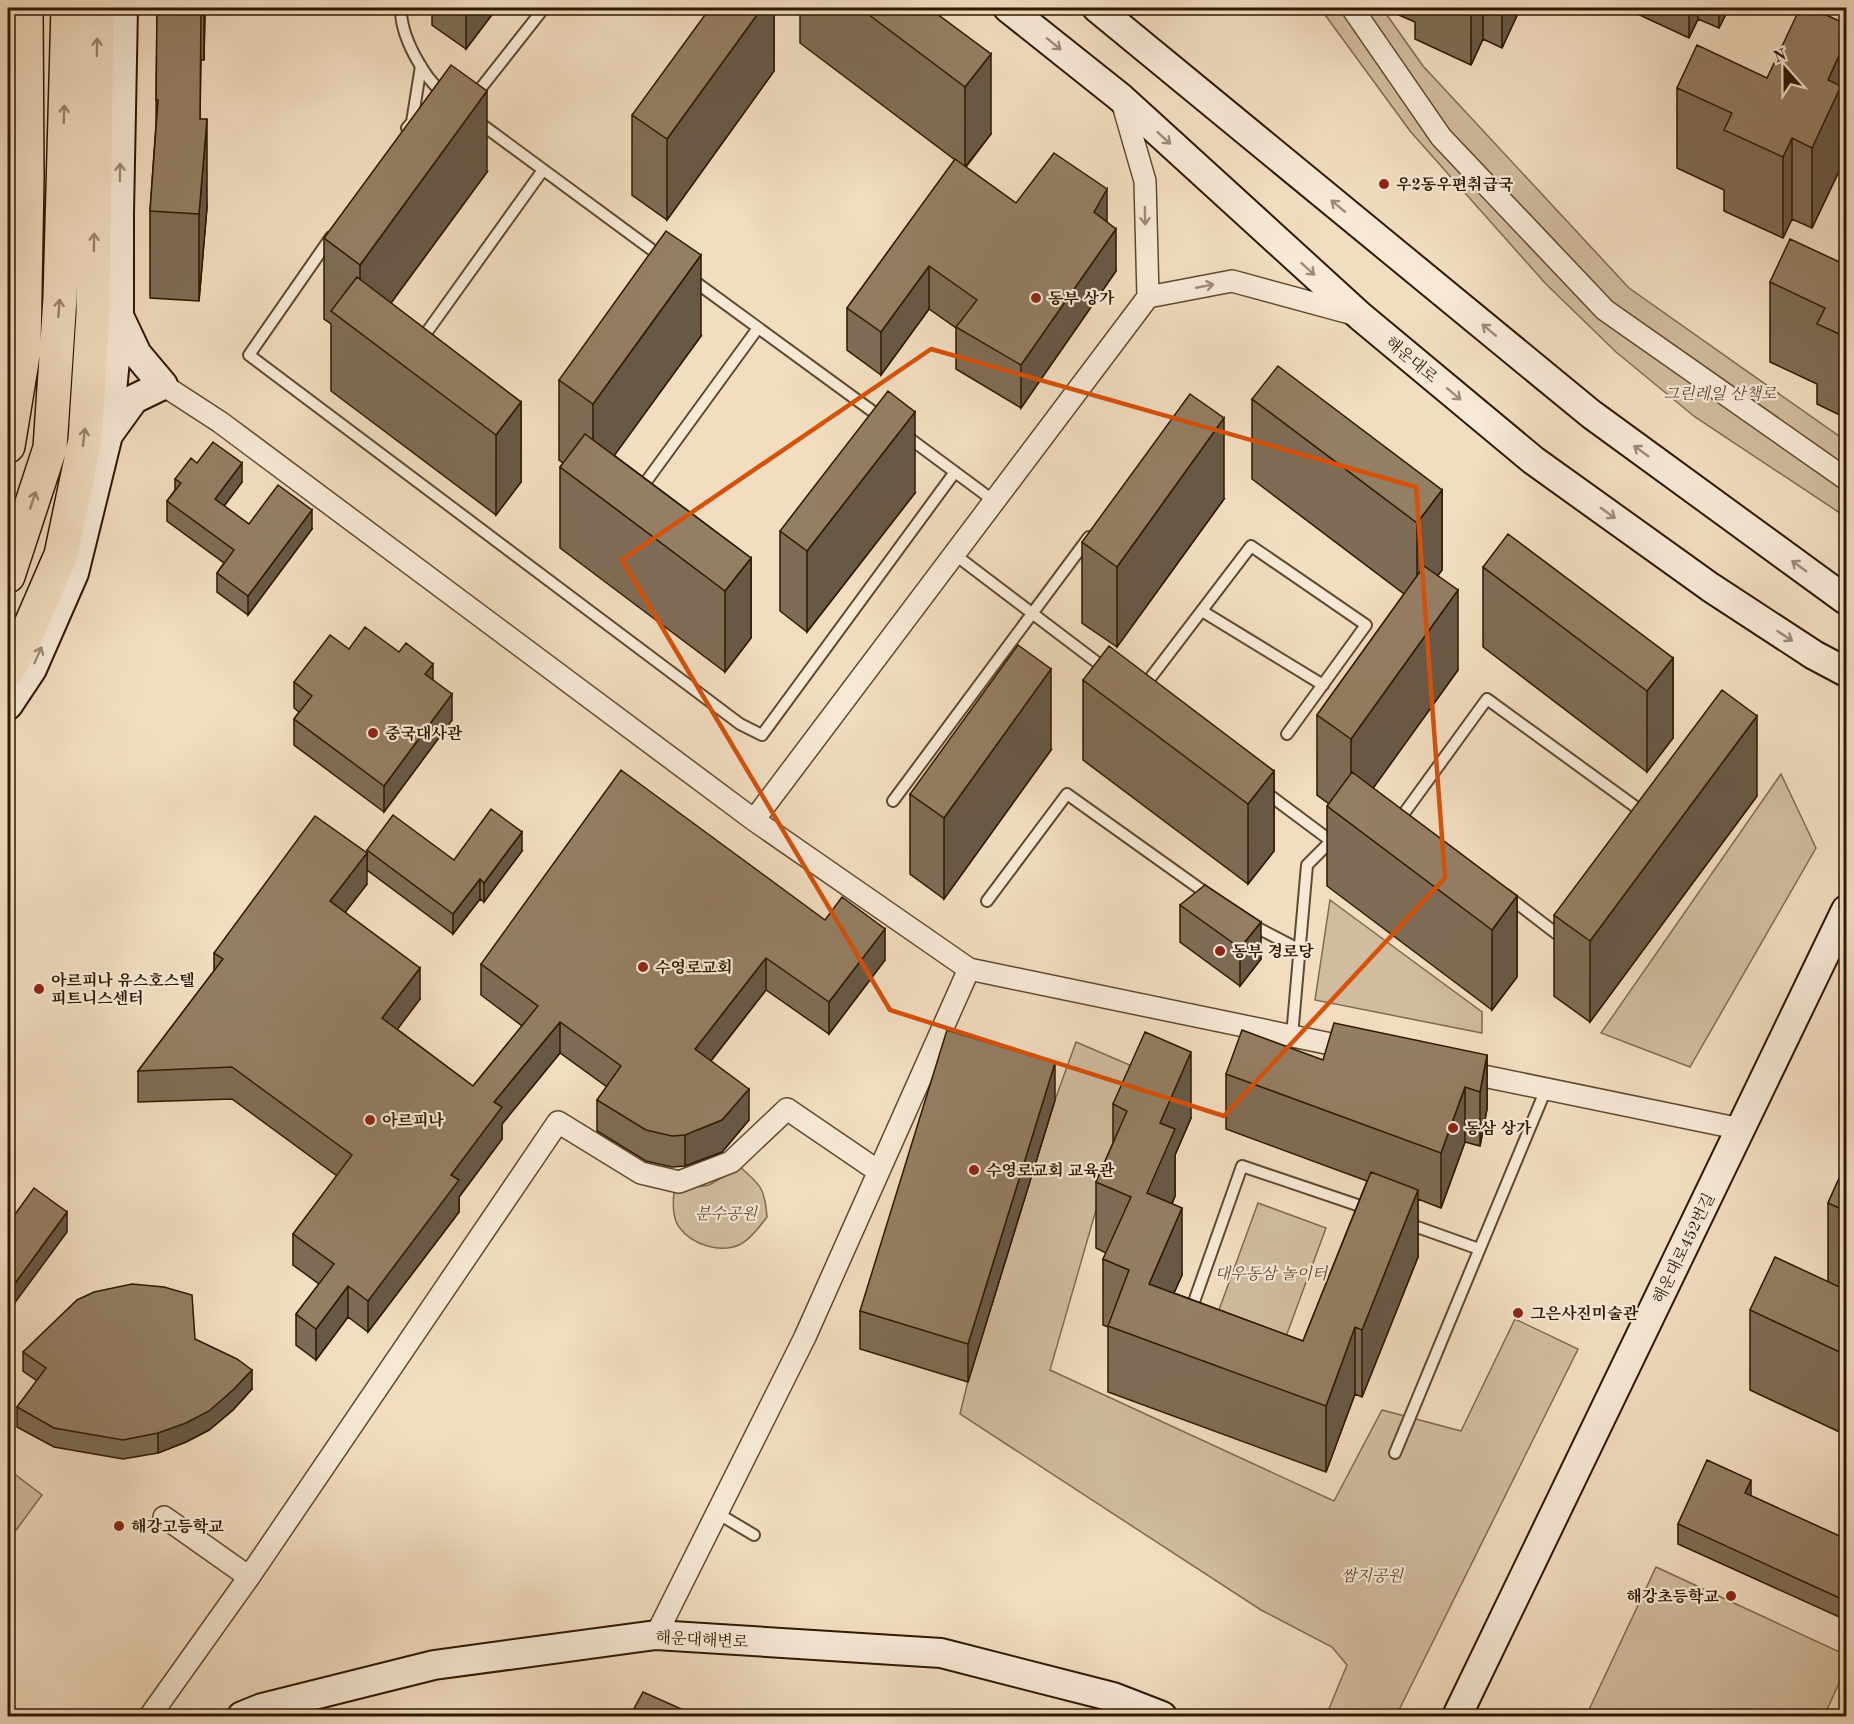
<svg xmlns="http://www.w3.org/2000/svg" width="1854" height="1724" font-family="'Old Standard TT','Noto Serif KR',serif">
	<rect width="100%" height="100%" fill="#f2ddc0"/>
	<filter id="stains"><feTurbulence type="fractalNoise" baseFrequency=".00333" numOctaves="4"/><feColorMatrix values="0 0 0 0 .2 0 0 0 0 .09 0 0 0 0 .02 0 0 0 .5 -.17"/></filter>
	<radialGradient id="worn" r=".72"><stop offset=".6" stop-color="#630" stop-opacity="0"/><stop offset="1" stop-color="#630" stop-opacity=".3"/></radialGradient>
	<path fill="#d1bc9f" stroke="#806a50" stroke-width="1.5" d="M1320,8H1382L1423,66L1629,288L1846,441V517L1695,417L1616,352L1545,283L1410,131Z
		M1781,774L1816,848L1690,1067L1601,1033Z
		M1330,900L1482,1012V1033L1315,1000Z
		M1076,1042L1139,1069L1100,1196L1050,1370L1334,1501L1382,1410L1461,1431L1515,1319L1578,1349L1396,1716H1343L1328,1711L1347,1665L1332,1647L1261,1610L960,1414L968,1381L1055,1100Z
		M740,1167C761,1185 765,1189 767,1217C760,1226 752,1238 741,1244C721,1254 692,1245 679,1227C672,1217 673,1202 674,1191L709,1185Z
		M1258,1203L1326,1228L1284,1342L1216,1318Z
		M8,1469L42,1495L8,1541Z
		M1656,1567L1846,1655V1668L1824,1716H1586Z"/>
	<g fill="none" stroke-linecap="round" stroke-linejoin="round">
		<g stroke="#5f4930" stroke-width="14">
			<path id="lane" d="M401,8C400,35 423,77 444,94
				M473,98L544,8
				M477,121L663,258
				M407,128L412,122L421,66
				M331,237L249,355L740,724L762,735L955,472
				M690,278L883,419
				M424,336L543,170
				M905,435L994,501
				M640,490L758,328
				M954,554L1107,670
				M1202,611L1323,685
				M1142,689L1251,546L1366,625L1287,734
				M1264,791L1331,841L1339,840
				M893,801L1089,537
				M1397,823L1487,699L1644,813L1641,816
				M1506,895L1557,934L1563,926
				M987,901L1067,794L1210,896
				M1250,924L1300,950
				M1292,1036L1307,865L1331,841
				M1406,1223L1479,1249
				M1190,1313L1242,1166L1369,1209
				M1395,1453L1546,1089
				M717,1513L754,1535"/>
		</g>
		<g stroke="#5f4930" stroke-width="24">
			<path id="street" d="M1352,8L1441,137L1605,310L1846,479
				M1148,297L1232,281L1357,315
				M163,385L220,422L754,820L969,969L1355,1049
				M754,820L1148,297L1145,181L1121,98
				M1459,1071L1741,1129
				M164,1517L249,1577
				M656,1635L805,1337L969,969
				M150,1716L249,1577L558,1122L641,1173L679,1182L731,1162L787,1109L878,1171"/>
		</g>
		<g stroke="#2e1800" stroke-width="32">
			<path id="secondary" d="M1008,8L1121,98L1360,316L1533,460L1710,587L1814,655L1846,672
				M1097,8L1591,414L1846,600
				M108,433L119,318
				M8,705L32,669L74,573L108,435L134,399L163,385L137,354L119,316V213L123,8
				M242,1716L262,1708L434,1665L656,1635L941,1653L1113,1697L1162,1716
				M1457,1716L1846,910"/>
		</g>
		<g stroke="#2e1800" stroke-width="36">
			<path id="highway" d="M8,446L24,349L27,177L26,8
				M8,576L50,448L60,298L68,8
				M8,670L22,645L61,555L85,440L93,314L97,8"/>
		</g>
		<use href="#lane" stroke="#f7e9d6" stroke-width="10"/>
		<use href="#street" stroke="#f7e9d6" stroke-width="21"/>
		<use href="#secondary" stroke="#f7e9d6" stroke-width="28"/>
		<use href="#highway" stroke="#f2ddc0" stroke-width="33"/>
	</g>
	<path fill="#7f6c56" stroke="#2e1800" stroke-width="1.5" d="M157,8H205L204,60H201L200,119L207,207L199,301L150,298V211L156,124Z
		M432,8H497L466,49L432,25Z
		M774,8V71L667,220L632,195V115Z
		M800,8H929L991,134L966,167L1016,203L1107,222L1116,271L1021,408L956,369V328L929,309L881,375L847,350V308L955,160L800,43Z
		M1385,8H1519V11L1502,48L1483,39L1471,65L1415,39V22L1385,9Z
		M1631,8H1729L1719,28L1698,19L1689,38L1631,11Z
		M1677,88L1841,132V167L1812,228L1792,219L1783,238L1724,211V190L1677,168Z
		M487,172L391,303L521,402V482L496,515L331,391V324L324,319V238Z
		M1846,265V418L1817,404V384L1770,362V282Z
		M701,336L614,455L751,558V638L725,672L560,548V467L563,463L559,460V380Z
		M1252,399L1442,490V570L1438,575L1458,670L1373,788L1517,896V977L1492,1010L1327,886V806L1329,804L1317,795V715L1404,594L1252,479Z
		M197,463L242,482L224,506L249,524L312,529L248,615L217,592V573L224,563L167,521V501L175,490V479Z
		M915,493L807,632L780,611V531Z
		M1224,499L1117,647L1082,623V542Z
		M1483,567L1673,658V738L1647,772L1483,647Z
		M349,649L433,680L452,720L384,812L294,745V719L299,712L294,708V682Z
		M1083,680L1274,771V851L1248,884L1083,760Z
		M1051,750L944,899L910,874V794Z
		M1757,796L1590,1022L1554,996V915Z
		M367,850L454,860L522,851L484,902L480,899L453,934L367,870Z
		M367,884L345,912L420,999L397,1029L473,1086L522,1026L481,995V964L825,920L885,960L829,1034L766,990L711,1061L749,1120L722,1152L685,1166L672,1167L646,1161L597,1131V1100L607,1087L560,1053L502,1124V1139L459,1197V1212L368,1332L348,1317L316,1360L296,1345V1314L319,1284L293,1265V1234L337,1176L232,1099L138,1102V1071L214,971V953Z
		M1180,905L1261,959L1240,986L1180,942Z
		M1487,1055V1109L1480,1146L1465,1142L1441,1208L1418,1199V1257L1362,1397L1355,1394L1326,1472L1108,1392V1327L1103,1325V1259L1106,1253L1096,1248V1182L1113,1143V1104L1191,1118L1175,1155V1196L1172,1204L1182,1275L1174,1293L1303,1341L1367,1181L1226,1129V1074L1323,1060Z
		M1055,1100L968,1382L860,1349V1311Z
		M1846,1163V1435L1750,1390V1310L1828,1282V1203Z
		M195,1339L252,1389L233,1410L209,1430L186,1442L158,1453L123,1459L54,1447L17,1427V1407L37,1381L23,1371V1352Z
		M1751,1496L1846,1539V1620L1678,1544V1524Z"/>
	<path fill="#685846" stroke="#2e1800" stroke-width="1.5" d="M204,8H205L204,60Z
		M466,8H497L466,49Z
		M762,8H774V71L667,220V139Z
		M1471,8H1483V39L1471,65Z
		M1502,8H1519V11L1502,48Z
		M1689,8H1698V19L1689,38Z
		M1719,8H1729L1719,28Z
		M1846,40V121L1841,132V167L1812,228V148L1828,80Z
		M991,54V134L965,167V87Z
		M487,91V172L366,337L360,332V265Z
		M207,119V207L199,301V214Z
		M1792,138V219L1783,238V157Z
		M1107,189V231L1094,212Z
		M1116,229V271L1021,408V365Z
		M701,255V336L593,485V404Z
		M929,266V309L881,375V332Z
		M521,402V482L496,515V435Z
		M915,412V493L807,632V551Z
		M1224,418V499L1117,647V567Z
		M242,463V482L215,518V499Z
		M1442,490V570L1417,603V523Z
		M312,510V529L248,615V596Z
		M751,558V638L725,672V591Z
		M1458,590V670L1351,819V739Z
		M1673,658V738L1647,772V691Z
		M433,664V689L425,674Z
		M1051,669V750L944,899V818Z
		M452,694V720L384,812V786Z
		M1757,716V796L1590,1022V941Z
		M1274,771V851L1248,884V804Z
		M522,832V851L484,902V883Z
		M367,853V884L330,932V901Z
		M480,879V899L453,934V914Z
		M1517,896V977L1492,1010V930Z
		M1261,922V959L1240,986V948Z
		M885,929V960L829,1034V1002Z
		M766,958V990L695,1081V1049Z
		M420,968V999L382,1050V1018Z
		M560,1022V1053L502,1124V1139L459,1197V1212L368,1332V1301L451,1175L494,1102Z
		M1191,1052V1118L1175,1155V1196L1147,1260V1193L1160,1123Z
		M1487,1055V1109L1480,1146V1092Z
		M1055,1063V1100L968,1382V1344Z
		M1465,1087V1142L1441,1208V1153Z
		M749,1089V1120L722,1152L685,1166V1135Z
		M1418,1190V1257L1362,1397V1330Z
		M1182,1208V1275L1152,1342L1149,1284Z
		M67,1212V1232L8,1312V1293Z
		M348,1286V1317L316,1360V1329Z
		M1355,1327V1394L1326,1472V1406Z
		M252,1370V1389L233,1410L209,1430L186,1442L158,1453V1433Z
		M1751,1480V1500L1745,1493Z"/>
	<path fill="#947e64" stroke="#2e1800" stroke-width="1.5" d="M157,8H201L200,119H207L199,214L150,211L158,100H156Z
		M710,8H762L667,139L632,115Z
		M860,8H929L991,54L965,87Z
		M1800,8H1811L1846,24V40L1828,80L1841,86L1812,148L1792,138L1783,157L1724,130L1732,113L1677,88L1697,45L1767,78Z
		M451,65L487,91L360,265L324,238Z
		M1054,153L1107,189L1094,212L1116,229L1021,365L956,327L977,300L929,266L881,332L847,308L955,159L1016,203Z
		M666,231L701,255L593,404L559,380Z
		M1790,239L1846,265V337L1817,324L1825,308L1770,282Z
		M357,277L521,402L496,435L331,311Z
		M1278,366L1442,490L1417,523L1252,399Z
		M888,391L915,412L807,551L780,531Z
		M1190,394L1224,418L1117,567L1082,542Z
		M585,434L751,558L725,591L560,467Z
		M213,442L242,463L215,499L249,524L278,485L312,510L248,596L217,573L234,550L167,501L181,483L175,479L191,458L197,463Z
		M1508,534L1673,658L1647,691L1483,567Z
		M1424,566L1458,590L1351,739L1317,715Z
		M365,627L399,652L406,643L433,664L425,674L452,694L384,786L294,719L312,696L294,682L330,635L349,649Z
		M1018,645L1051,669L944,818L910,794Z
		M1109,646L1274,771L1248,804L1083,680Z
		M1722,690L1757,716L1590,941L1554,915Z
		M621,770L825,920L842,897L885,929L829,1002L766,958L695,1049L749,1089L722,1120L685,1135L672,1136L646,1130L597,1100L621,1066L560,1022L494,1102L502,1107L451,1175L459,1180L368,1301L348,1286L316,1329L296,1314L334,1264L293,1234L352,1155L232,1067L138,1071L223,959L214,953L315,816L367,853L330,901L420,968L382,1018L473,1086L538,1006L481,964Z
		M1352,772L1517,896L1492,930L1327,806Z
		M491,809L522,832L484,883L480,879L453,914L367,850L393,815L454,860Z
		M1205,885L1261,922L1240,948L1180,905Z
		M1334,1023L1487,1055L1480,1092L1465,1087L1441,1153L1226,1074L1242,1030L1323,1060Z
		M947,1030L1055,1063L968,1344L860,1311Z
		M1145,1032L1191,1052L1160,1123L1175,1129L1147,1193L1182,1208L1149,1284L1303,1341L1371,1172L1418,1190L1362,1330L1355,1327L1326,1406L1108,1326L1129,1270L1103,1259L1131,1197L1096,1182L1127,1111L1113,1104Z
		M1846,1163V1211L1828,1203Z
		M34,1188L67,1212L8,1293V1224Z
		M1775,1257L1846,1290V1355L1750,1310Z
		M132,1284L164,1287L192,1295L195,1339L237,1359L252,1370L233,1390L209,1411L186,1423L158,1433L123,1440L54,1428L17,1407L46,1368L23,1352L77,1300L94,1292Z
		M1707,1460L1751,1480L1745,1493L1846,1539V1601L1678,1524Z
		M643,1692L697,1716H630Z"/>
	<defs><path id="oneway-shaft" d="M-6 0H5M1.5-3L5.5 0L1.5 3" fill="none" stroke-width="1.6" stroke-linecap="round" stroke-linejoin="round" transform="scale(1.5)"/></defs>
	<g stroke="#9d8b76">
		<use href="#oneway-shaft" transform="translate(1054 44) rotate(39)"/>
		<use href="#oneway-shaft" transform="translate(1164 138) rotate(42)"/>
		<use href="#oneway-shaft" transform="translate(120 172) rotate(-89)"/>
		<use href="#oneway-shaft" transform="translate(1338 206) rotate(-140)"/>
		<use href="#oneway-shaft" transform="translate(1145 216) rotate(89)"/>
		<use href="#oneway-shaft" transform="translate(1308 269) rotate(42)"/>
		<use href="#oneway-shaft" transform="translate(1205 286) rotate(-11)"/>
		<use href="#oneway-shaft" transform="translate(1489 330) rotate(-140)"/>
		<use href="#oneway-shaft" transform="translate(1454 394) rotate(40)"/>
		<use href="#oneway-shaft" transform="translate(1641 451) rotate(-144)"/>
		<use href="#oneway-shaft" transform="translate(1608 513) rotate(36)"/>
		<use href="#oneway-shaft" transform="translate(1799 566) rotate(-144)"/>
		<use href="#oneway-shaft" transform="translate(1785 636) rotate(33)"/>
		<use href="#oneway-shaft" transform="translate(38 655) rotate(-66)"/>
	</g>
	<g stroke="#9a846a">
		<use href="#oneway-shaft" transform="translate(97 47) rotate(-89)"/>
		<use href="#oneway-shaft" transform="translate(64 114) rotate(-88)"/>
		<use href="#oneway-shaft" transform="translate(94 242) rotate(-89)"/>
		<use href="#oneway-shaft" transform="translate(59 308) rotate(-86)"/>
		<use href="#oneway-shaft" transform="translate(84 437) rotate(-83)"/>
		<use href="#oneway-shaft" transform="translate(33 500) rotate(-72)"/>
	</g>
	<path fill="none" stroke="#d5520b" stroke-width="4.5" stroke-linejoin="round" d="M931,349L1416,487L1445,878L1224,1116L890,1010L622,560Z"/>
	<g fill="#8f2418" stroke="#f7e9d6" stroke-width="2">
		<circle cx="1384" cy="184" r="6"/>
		<circle cx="1036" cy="298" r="6"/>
		<circle cx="373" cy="733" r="6"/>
		<circle cx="1220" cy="951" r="6"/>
		<circle cx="643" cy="967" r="6"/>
		<circle cx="39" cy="989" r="6"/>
		<circle cx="370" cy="1120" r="6"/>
		<circle cx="1453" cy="1128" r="6"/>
		<circle cx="974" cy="1170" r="6"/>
		<circle cx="1518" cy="1313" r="6"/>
		<circle cx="119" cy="1526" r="6"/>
		<circle cx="1731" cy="1596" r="6"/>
	</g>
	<g text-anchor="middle" stroke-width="4.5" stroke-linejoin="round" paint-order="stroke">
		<g font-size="16" font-weight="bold" fill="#2e1800" stroke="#f7e9d6" text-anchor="start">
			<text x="1396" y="190">우2동우편취급국</text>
			<text x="1048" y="304">동부 상가</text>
			<text x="385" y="739">중국대사관</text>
			<text x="1232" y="957">동부 경로당</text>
			<text x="655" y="973">수영로교회</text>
			<text x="51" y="986">아르피나 유스호스텔<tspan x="51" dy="18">피트니스센터</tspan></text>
			<text x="382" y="1126">아르피나</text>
			<text x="1465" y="1134">동삼 상가</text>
			<text x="986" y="1176">수영로교회 교육관</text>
			<text x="1530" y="1319">그은사진미술관</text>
			<text x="131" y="1532">해강고등학교</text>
			<text x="1719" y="1602" text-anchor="end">해강초등학교</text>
		</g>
		<g font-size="16" fill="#2e1800" stroke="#f7e9d6">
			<text transform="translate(1412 359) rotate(40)" y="6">해운대로</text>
			<text transform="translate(1683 1248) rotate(-64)" y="6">해운대로452번길</text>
			<text transform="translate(702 1639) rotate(3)" y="6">해운대해변로</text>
		</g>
		<g font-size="16" font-style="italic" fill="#5f4930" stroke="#f7e9d6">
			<text x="1720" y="399">그린레일 산책로</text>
			<text x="726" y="1219">분수공원</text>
			<text x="1271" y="1279">대우동삼 놀이터</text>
			<text x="1372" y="1581">쌈지공원</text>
		</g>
	</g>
	<rect width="1854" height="1724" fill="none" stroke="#f2ddc0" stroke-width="30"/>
	<rect x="9" y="9" width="1836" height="1706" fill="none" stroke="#2e1800" stroke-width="3"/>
	<rect x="15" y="15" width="1824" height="1694" fill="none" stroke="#2e1800" stroke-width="1.5"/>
	<g transform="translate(1785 69) rotate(339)" stroke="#f7e9d6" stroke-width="4.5" paint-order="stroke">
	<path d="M0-4.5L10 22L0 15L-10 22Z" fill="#2e1800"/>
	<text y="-9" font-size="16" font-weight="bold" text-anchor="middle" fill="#2e1800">N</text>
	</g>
	<rect width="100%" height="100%" filter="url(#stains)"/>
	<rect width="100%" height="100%" fill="url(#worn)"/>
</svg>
